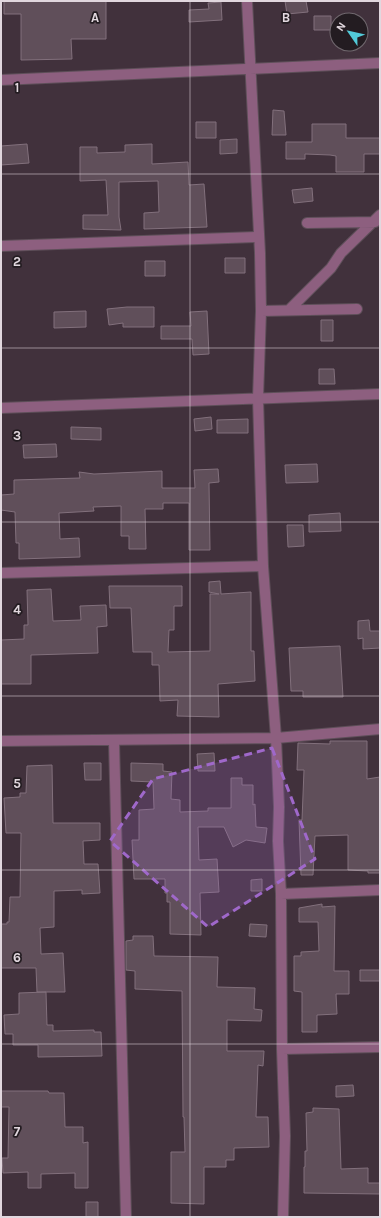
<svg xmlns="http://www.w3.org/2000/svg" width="381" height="1218" font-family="Karla,sans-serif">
	<rect width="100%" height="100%" fill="#41313c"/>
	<path fill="#604f5a" stroke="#82707c" d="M4,1H106V39H71L72,59L21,60V14H4Z
		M285,1H306L308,12L287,14Z
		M221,2L222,20L189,22V10L209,9L208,3Z
		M314,16H331V30H314Z
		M273,110L284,111L286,135H272Z
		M196,122H216V138H196Z
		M312,124H346V138H380V154H364V172H336V156L330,155L305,154V159H286V142H312Z
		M237,139V153L220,154V140Z
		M27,144L29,163L1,165V146Z
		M152,144V164L188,162L189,185L204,184L207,227L144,229V213L159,212L158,181L119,182V217L121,230L83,229V215H108L106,180L80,181V147H97V153L125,152V145Z
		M312,188L313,201L294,203L292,190Z
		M225,258H245V273H225Z
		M145,261H165V276H145Z
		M127,307H154V327H123V323L109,325L107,309Z
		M86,311V327L54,328V312Z
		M207,311L209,354L193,355L192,339H161V326H191L190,312Z
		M321,320H333V341H321Z
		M319,369H334L335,384H319Z
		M211,417L212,429L195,431L194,419Z
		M248,419V433H217V420Z
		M71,427L101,428V440L71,439Z
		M56,444L57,457L24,458L23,445Z
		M317,464L318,482L286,483L285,465Z
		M218,469L219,482L209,483L210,550H189V503H163V509H145L146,549H129V536H121V506L93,507L94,511L59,513L60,539L79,538L80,557L19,559V543H16L15,512L1,510V495L14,494V480L80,478L79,472L94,474L162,471V488H195L194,470Z
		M340,513L341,531L309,532V515Z
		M287,525H303L304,546L288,547Z
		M220,581L221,594L251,592V651H254L255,681L218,684L219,717L177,716L178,700L160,701L159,665H152V652H133L131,608H110L109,586H182V606H174V630H169L168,652L210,651V594H219L209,592V582Z
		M51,589L53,621L81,620L80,606L106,605L107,626L97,627L98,653L31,655V684H1V640L24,639V625H28L27,590Z
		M369,620L370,631H380V648L363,649V638L358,639V621Z
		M340,646L343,697H303V691H291L289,648Z
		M330,741H367V779L380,777V873H368V871L348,870V835L315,836L313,875H301L299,820H302L304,770H297L298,743L330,744Z
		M214,753L215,771H198L197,754Z
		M84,763H101V780H85Z
		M131,763L163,764V771L172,772L171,799L180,800V812L208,811V808H231V778H242V785H253V805L255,804L256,827L267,828L265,843L246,840L233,847L224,827H198L199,860L217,859L219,892L200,893L201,935L170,934V902H167V893H165V879H134L132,840H139V810L154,809L153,782L131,781Z
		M52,765L53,823H100V840L83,841L84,864H98L100,893L82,894V890L54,891V927L40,928L41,954L63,953L65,992H37L36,968H1V924H7V922H9L10,897H20L21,833H6L4,798L20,797V793H26L27,766Z
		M262,879V891H251V880Z
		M322,904V907L335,906L334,971H349V994H336L337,1014L317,1015V1032H302V992L294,991V956H301V952L319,951L318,922H299V908Z
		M250,924L267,925L266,937L249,936Z
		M133,936H153L154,956L218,957L217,987L255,988L254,1009L262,1010L261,1021L227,1020V1051H264L263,1066L258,1065L256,1117H268L269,1147L234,1148V1160H226V1167H204V1204L171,1203V1152H185L184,1117H183L182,991L135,989V971L126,970V941L133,940Z
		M360,970H380V981H360Z
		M46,992L47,1025H53V1031L94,1030V1032H101L102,1056L38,1057V1045H13V1034H5L4,1015L19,1014V993Z
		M353,1085L354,1096L336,1097V1086Z
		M1,1091H48L49,1093H64L65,1127H83V1143L88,1142V1188H75V1173L41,1174V1188H28V1172L3,1173L2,1158H8L9,1107H1Z
		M313,1108L339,1109L341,1169L368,1168V1183H380V1194L304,1193V1167H305V1151H307L306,1113L313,1112Z
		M86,1202H98V1217H86Z"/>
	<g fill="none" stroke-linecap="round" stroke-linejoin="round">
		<g stroke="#5e4f59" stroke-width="12">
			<path id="minor" d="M247,1L260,253L261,311L258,398L263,566L276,738L279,807L278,841L281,894L282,1049L285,1136L283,1217
				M1,80L380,63
				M307,223L375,222
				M1,246L258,237
				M289,310L331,268L341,253L380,215
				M261,311L357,309
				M1,408L380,394
				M1,573L263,566
				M1,741L276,738L380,729
				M114,741L126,1217
				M281,894L380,890
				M282,1049L380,1047"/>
		</g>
		<use href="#minor" stroke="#8d5f7f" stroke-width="10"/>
	</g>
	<path fill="#9f68ca" fill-opacity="0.2" stroke="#9f68ca" stroke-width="3" stroke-dasharray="8 5" stroke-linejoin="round" d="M272,748L315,859L208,927L110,841L153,779Z"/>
	<path fill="none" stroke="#e1d7de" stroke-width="1" stroke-opacity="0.55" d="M190,1V1217M1,174H380M1,348H380M1,522H380M1,696H380M1,870H380M1,1044H380"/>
	<g font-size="13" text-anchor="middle" font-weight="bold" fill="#e1d7de" stroke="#231c21" stroke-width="3.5" stroke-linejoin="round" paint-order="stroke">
		<text x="95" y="22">A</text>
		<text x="286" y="22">B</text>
		<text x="17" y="92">1</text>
		<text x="17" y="266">2</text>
		<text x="17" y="440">3</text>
		<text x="17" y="614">4</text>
		<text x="17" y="788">5</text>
		<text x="17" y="962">6</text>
		<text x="17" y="1136">7</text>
	</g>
	<rect width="381" height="1218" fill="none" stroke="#e1d7de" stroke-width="4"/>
	<g transform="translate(349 32) rotate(304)"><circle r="19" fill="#231c21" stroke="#6f676d"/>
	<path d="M0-3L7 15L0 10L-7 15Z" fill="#52cbd9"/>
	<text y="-6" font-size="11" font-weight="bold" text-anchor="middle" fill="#e1d7de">N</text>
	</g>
</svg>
